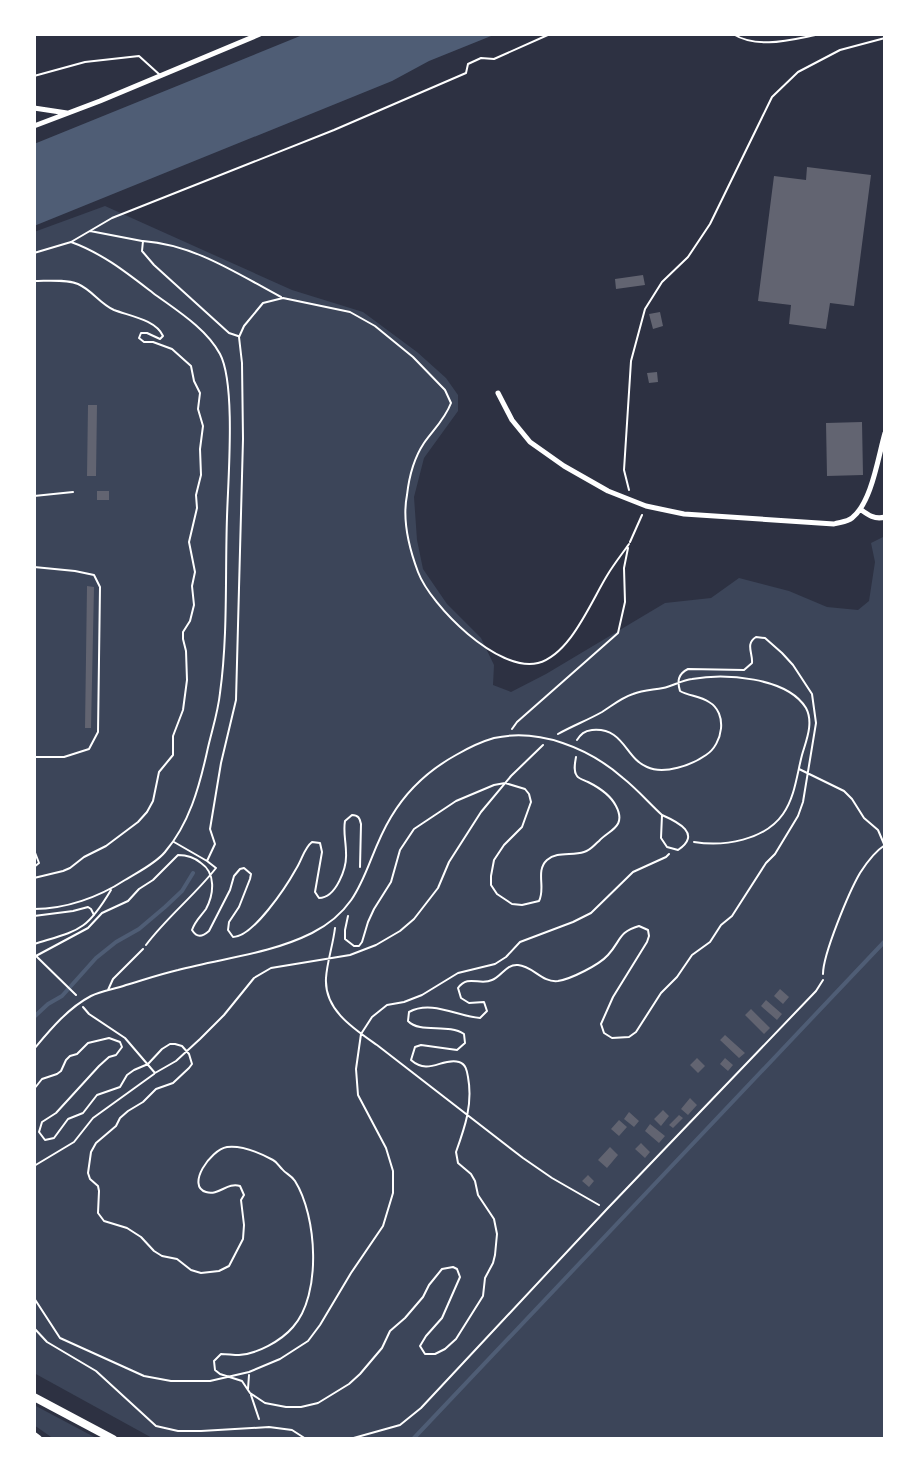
<svg xmlns="http://www.w3.org/2000/svg" width="919" height="1473" font-family="'Archivo Narrow',sans-serif">
	<rect width="100%" height="100%" fill="#2d3142"/>
	<path fill="#3c4559" d="M105,206L292,290L363,312L417,352L446,378L458,395V411L424,458L414,497L417,540L423,569L447,604L481,638L494,665L493,685L511,692L546,674L665,603L711,598L739,578L789,591L827,607L858,610L869,601L875,562L871,543L885,536V1439H154L34,1373V232Z
		M34,1405L98,1439H54L34,1425Z"/>
	<path fill="#4f5d75" d="M305,34H496L429,61L392,81L34,226V144Z"/>
	<g fill="none" stroke-linecap="round" stroke-linejoin="round">
		<path stroke="#4f5d75" stroke-width="4" d="M34,1017L48,1004L62,996L96,958L116,942L139,929L165,907L182,891L193,873
			M414,1438L885,941"/>
	</g>
	<path fill="#626471" d="M807,167L871,175L854,306L830,303L826,329L789,324L791,305L758,301L774,176L806,180Z
		M643,275L645,285L616,289L615,279Z
		M660,312L663,326L653,329L649,314Z
		M657,372L658,382L649,383L647,373Z
		M88,405H97L96,476H87Z
		M862,422L863,475L827,476L826,423Z
		M97,491H109V500H97Z
		M87,586L94,587L91,728H85Z
		M780,989L789,997L783,1004L774,996Z
		M766,1000L782,1014L777,1020L761,1006Z
		M751,1009L770,1028L764,1034L745,1015Z
		M725,1035L745,1053L739,1058L720,1040Z
		M697,1058L705,1066L698,1073L690,1065Z
		M725,1058L733,1065L728,1071L720,1064Z
		M690,1098L697,1105L688,1115L681,1109Z
		M663,1110L669,1116L661,1126L654,1119Z
		M629,1112L639,1121L634,1127L624,1119Z
		M679,1115L683,1118L673,1128L669,1125Z
		M619,1120L627,1127L619,1136L611,1129Z
		M650,1124L665,1136L659,1143L645,1131Z
		M641,1143L650,1152L645,1158L635,1149Z
		M610,1147L618,1155L607,1168L598,1160Z
		M588,1175L594,1181L589,1187L582,1181Z"/>
	<g fill="none" stroke-linecap="round" stroke-linejoin="round">
		<path stroke="#fff" stroke-width="2" d="M90,231L142,241
			M34,253L71,242L112,218L334,130L466,73L468,64L481,58L494,59L550,34
			M34,281C48,281 65,279 78,284C92,290 100,304 114,310C130,316 156,320 163,336L160,339L147,333H141L139,338L144,342H153L172,349L191,366L194,381L200,393L198,409L203,426L200,449L201,475L196,495L197,508L189,542L195,572L192,586L194,605L190,621L183,632V639L186,651L187,680L183,710L173,736V755L159,772L153,801L147,812L138,822L106,846L84,857L70,868L63,871L34,878
			M238,336L229,333L154,265L142,251L143,241C195,245 236,273 281,297
			M629,490L624,470L631,361L645,309L662,282L688,257L710,224L772,97L798,72L840,50L885,38
			M630,542L642,515
			M34,567L75,571L94,575L100,587L98,732L89,749L64,757H34
			M512,729L517,722L618,633L625,602L624,568L628,548
			M558,734C572,726 588,720 602,712C613,705 621,698 633,694C643,690 653,690 663,688C673,686 682,680 692,679C724,673 787,677 806,708C814,723 806,741 802,755C797,774 795,797 783,814C765,840 724,847 694,842
			M799,769L844,791L852,799L864,818L878,830L884,844
			M34,850L39,863L34,867
			M207,861L215,844L210,829L221,763L236,700L243,439L242,363L239,337L244,326L263,303L283,298L350,312L375,326L413,357L445,390L451,403C445,419 434,429 424,443C414,458 409,477 407,495C402,520 409,548 418,572C431,606 498,673 538,663C571,654 591,601 608,574C614,564 622,554 629,544
			M34,909C66,909 99,897 125,880C138,872 155,864 165,852C189,824 199,788 207,752C211,733 218,713 220,693C228,635 225,575 227,517C228,480 236,384 220,354C206,328 176,310 153,293C127,273 102,253 71,242
			M34,916L73,911L88,907L91,909L94,915
			M348,916L345,930V939L354,946H359L362,942L368,922L374,909L391,882L400,850L414,829L456,801L494,785L505,783L525,789L529,794L531,802L522,827L504,845L494,860L491,876V885L497,894L512,904L522,905L539,901C546,888 535,871 547,860C557,851 572,856 584,852C591,850 594,845 599,841C609,830 627,827 616,806C611,796 598,787 588,782C584,780 579,779 577,776C573,771 575,763 576,757
			M335,928C333,945 327,962 326,978C324,1010 354,1029 377,1045L523,1158L552,1178L599,1205
			M34,944C79,930 86,932 111,890
			M146,945C167,917 195,895 216,868L207,861L174,842
			M34,954L76,995
			M34,957L88,928L102,913L128,901L139,889L153,880L178,855C186,855 194,857 201,863C216,873 214,894 206,909C201,916 195,921 192,930C197,938 202,937 209,931L230,890L234,876L240,869L244,868L251,874L250,879L239,907L229,922L228,930L233,937C253,937 286,887 296,869C302,860 304,848 312,842L320,843L322,852L315,892L319,898C336,898 347,868 346,853C346,841 343,832 345,821L352,815C358,815 360,818 361,824L360,867
			M823,974C823,954 849,892 860,873C867,862 874,852 885,845
			M83,1007L89,1014L125,1038L155,1073L176,1061L200,1039L224,1015L254,978L271,968L350,955L376,945L400,931L414,919L438,888L449,862L481,812L511,776L543,745
			M34,1089L42,1079L57,1074L61,1071L66,1060L70,1056L77,1054L88,1043L109,1038L120,1042L122,1047L116,1055L109,1057L99,1066L56,1113L42,1122L39,1132L45,1140L54,1138L68,1119L83,1113L97,1095L120,1087L127,1075L134,1070L148,1064L162,1049L170,1044H175L182,1046L189,1054L192,1064L189,1068L173,1083L156,1089L143,1102L128,1111L120,1118L116,1126L96,1143L91,1152L88,1173L90,1179L98,1186L99,1191L98,1213L104,1221L127,1228L141,1237L154,1251L162,1256L177,1259L191,1270L201,1273L219,1271L229,1266L243,1239L244,1225L241,1200L244,1195L240,1186C227,1182 219,1196 206,1192C186,1186 210,1150 227,1147C242,1145 260,1153 273,1160C277,1162 279,1166 282,1169C286,1174 291,1175 295,1181C317,1216 322,1295 293,1327C281,1341 257,1354 239,1355C233,1355 227,1354 221,1354L214,1361L215,1370L220,1374L242,1381L250,1393L265,1403L286,1407H301L318,1403L349,1384L360,1374L382,1348L390,1331L405,1318L423,1297L429,1285L442,1269L453,1267L457,1269L460,1277L442,1318L426,1336L420,1346L425,1354H435L445,1349L456,1339L483,1296L485,1278L493,1263L495,1255L497,1234L494,1219L478,1195L475,1181L471,1174L458,1163L456,1152C465,1127 473,1104 468,1077C467,1071 466,1064 459,1062C442,1057 429,1076 411,1060L415,1047L421,1045L457,1050L465,1043L464,1034C448,1023 420,1034 408,1021L409,1012C431,1000 457,1016 480,1018L487,1011L484,1002L469,1003L461,998L458,988C468,974 480,986 492,980C502,976 506,964 518,965C533,966 542,983 558,981C571,979 599,965 608,955C621,941 618,932 639,926L648,930L649,936L647,942L613,997L601,1024L604,1033L612,1038L629,1037L636,1032L661,993L677,977L692,955L710,942L721,925L732,916L766,863L775,854L798,816L803,802L816,723L812,694L793,665L782,653L765,638L756,637C745,644 753,653 752,663L744,670L688,669C678,674 677,681 680,691C689,696 700,696 709,702C728,713 723,744 706,755C692,765 664,775 647,767C625,758 624,727 592,730C584,731 581,734 577,740
			M34,1166L74,1142L93,1118L154,1074
			M34,1298L60,1338L144,1376L171,1381H210L249,1372L280,1359L308,1341L320,1325L351,1273L383,1226L393,1193V1171L386,1148L358,1095L356,1069L361,1034L372,1017L387,1005L404,1002L422,995L458,973L495,964L506,957L520,942L573,922L591,913L633,872L666,857L669,854
			M248,1389L249,1375
			M251,1395L259,1419"/>
		<path stroke="#fff" stroke-width="2" d="M733,34C759,50 793,39 821,34
			M34,76L85,62L139,56L160,75
			M34,496L73,492
			M108,990L113,979L143,949
			M34,1049C50,1030 68,1008 91,996C102,991 115,989 126,985C143,980 161,974 178,970C223,958 270,954 312,933C367,905 363,863 391,817C407,790 429,770 456,755C468,748 480,742 494,738C539,728 589,748 623,778C637,789 649,803 662,815L661,838L667,847L678,850C702,834 678,822 662,815
			M34,1328L47,1342L96,1371L156,1426L178,1431H201L269,1427L292,1430L306,1439
			M350,1439L400,1425L421,1408L607,1209L816,991L823,980"/>
		<path stroke="#fff" stroke-width="5" d="M34,108L67,113
			M34,126L100,101L260,34
			M498,393L512,420L530,442L564,466L608,491L646,506L684,514L834,524C840,522 847,522 852,518C872,502 878,457 885,433
			M860,509C868,515 875,520 885,517"/>
		<path stroke="#fff" stroke-width="8" d="M34,1397L113,1439
			M34,1436L38,1439"/>
	</g>
	<rect width="919" height="1473" fill="none" stroke="#ffffff" stroke-width="72"/>
</svg>
